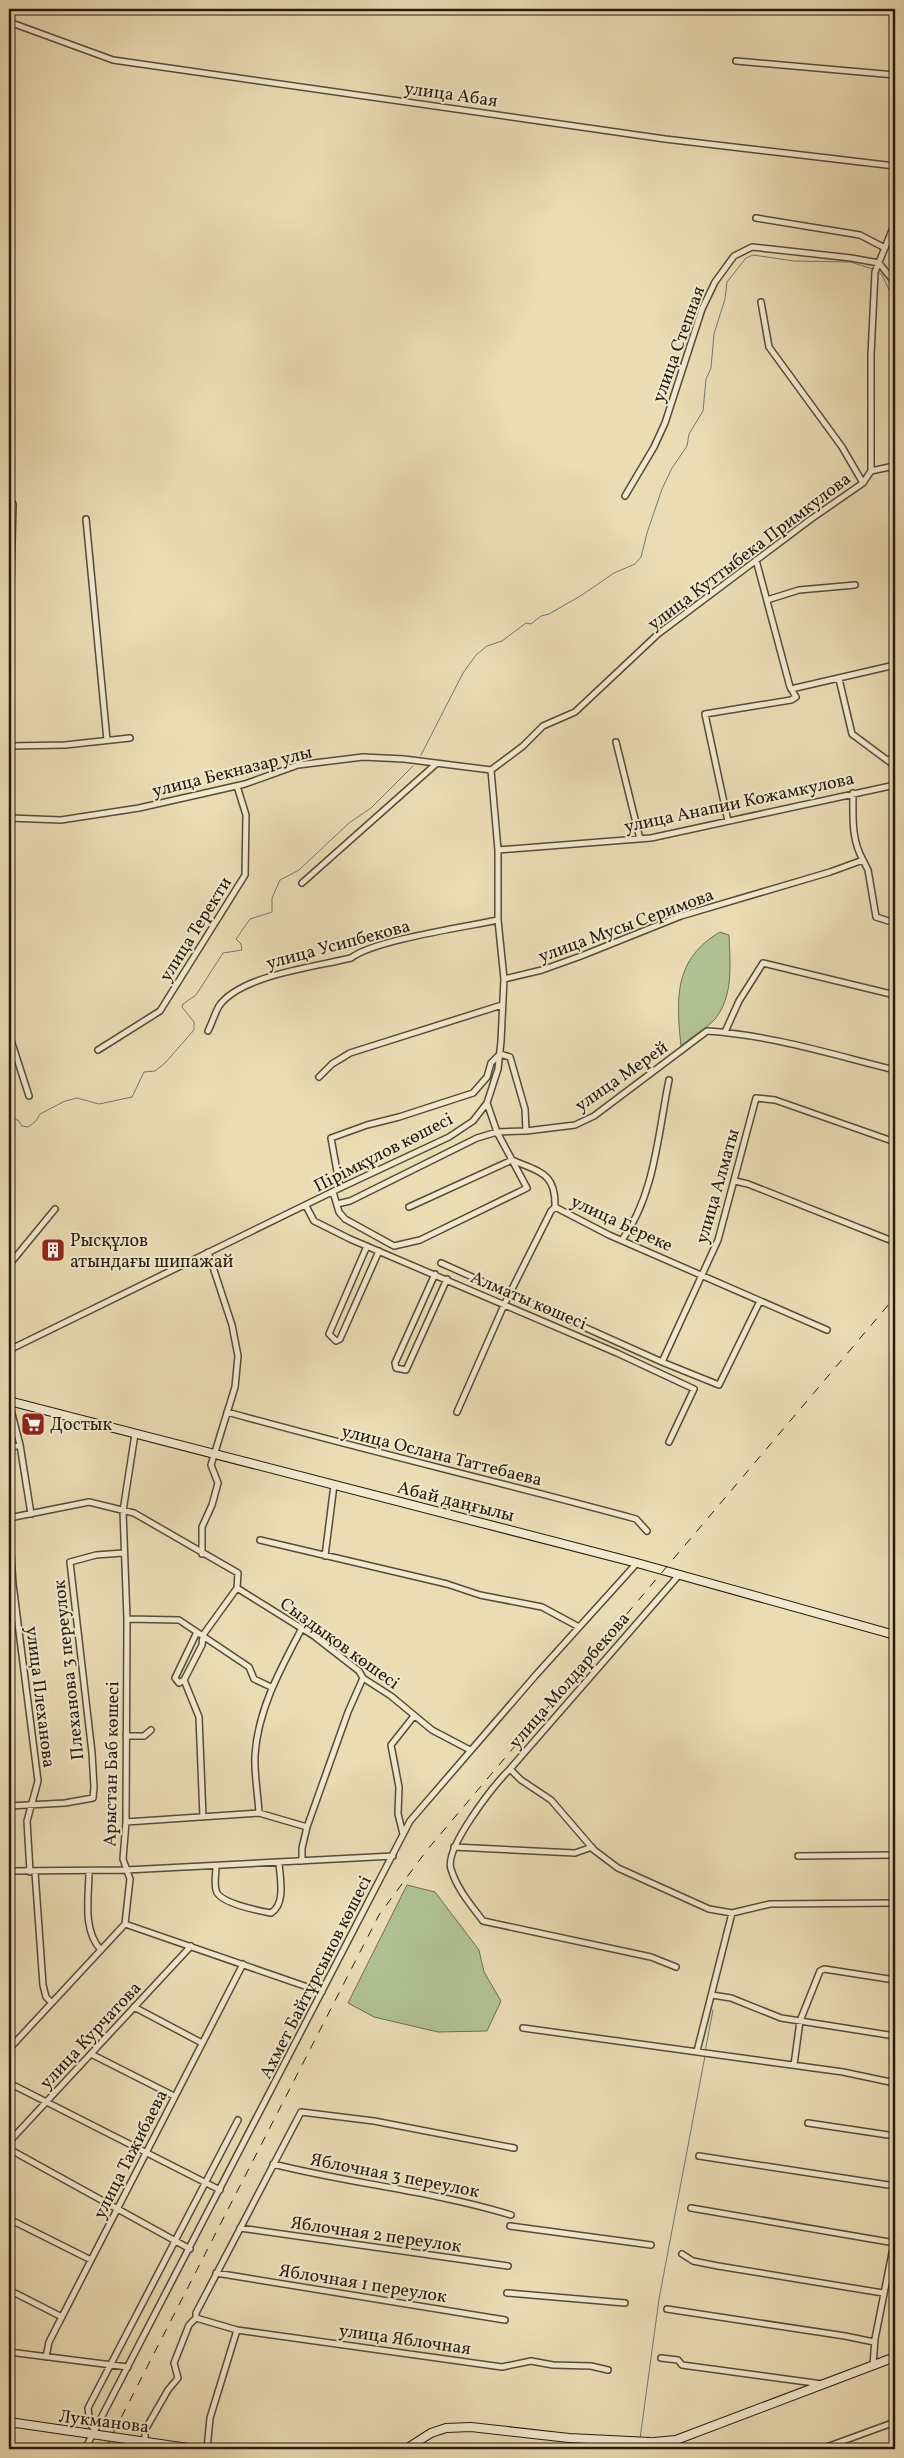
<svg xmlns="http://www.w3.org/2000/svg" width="904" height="2458" font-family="Vollkorn,serif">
	<rect width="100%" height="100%" fill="#ebdcb4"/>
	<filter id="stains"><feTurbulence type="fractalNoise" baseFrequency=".004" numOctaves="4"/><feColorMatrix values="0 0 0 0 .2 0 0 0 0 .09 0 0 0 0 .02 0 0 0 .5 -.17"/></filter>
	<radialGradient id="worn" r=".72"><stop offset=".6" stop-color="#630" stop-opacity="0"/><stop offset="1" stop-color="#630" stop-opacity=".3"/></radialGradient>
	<path fill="#b1c292" stroke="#6b6e50" d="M720,932L729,935C730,962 734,996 715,1019C706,1029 691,1037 681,1046C676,998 674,959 720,932Z
		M407,1885L435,1892L479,1950L484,1972L501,2001L487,2031L438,2032L374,2017L348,2003Z"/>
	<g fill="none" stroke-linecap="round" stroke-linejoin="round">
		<path stroke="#6c7a73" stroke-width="1" d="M876,271L882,275L895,302
			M421,755L463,673L476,655L487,646L502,641L526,623L531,624L541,616L549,614L582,595L614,573L635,564L641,557L647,533L662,489L672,468L687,446L689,434L703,411L706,379L711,368L714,334L725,299L727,282L746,258L753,255L794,261L850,262L873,269
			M9,1119L18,1120L22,1126L28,1127L36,1121L40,1114L65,1101L77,1098L99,1104L132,1097L144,1072L155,1071L165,1063L194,1030V1022L182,1007L183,1004L196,995L223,953L242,950L241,944L236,939L250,919L272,912V898L280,880L299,870L349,823L371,808L413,766
			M705,2052L713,2010
			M640,2439L659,2299L705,2056"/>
		<g stroke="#564b38" stroke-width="8">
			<path id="street" d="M9,22L113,60L665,139L895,166
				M736,61L895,75
				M756,218L860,235L885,248
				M761,302L769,347L842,447L863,483
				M871,471L894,466L895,469
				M625,496L654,447L665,423L702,309L715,282L734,256L752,247L851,258L879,263L895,283
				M86,519L107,740
				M767,600L799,590L855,585
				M9,661L13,504
				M839,679L852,734L895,766
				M791,689L895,665
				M616,742L640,839
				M9,746L65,745L130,738
				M887,760L895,758
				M491,770L523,746L543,726L575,712L658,634L811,519L863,483L871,471V355L875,272L895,223
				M853,793C853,816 851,839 863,860
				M9,818L61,820L139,808L245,784L298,765L363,757L404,759L491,770
				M728,821L705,714L791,700L796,697L790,687L756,560
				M498,850L651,838L895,785
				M302,883L436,764
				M504,979L542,970L581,956L681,916L830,872L863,860L868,870L876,917L895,923
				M208,1031C212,1023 215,1013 219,1006C241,975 315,967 351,958C374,940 465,927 498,920
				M725,1032L739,1001L763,963L895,995
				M9,1034L29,1096
				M98,1050L160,1011L245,875L246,815L237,786
				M319,1077L332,1064L350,1053L502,1005
				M735,1181L748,1184L895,1242
				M340,1188L331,1138L367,1125L399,1117L473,1093L487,1077L491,1063L500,1054L510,1057L525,1109L526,1131
				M333,1192L339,1212L345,1219L394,1246L420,1240L527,1188L497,1132L487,1103
				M337,1204L350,1201L477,1138L497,1132L526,1131L575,1125L594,1116L707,1031C771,1035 834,1055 895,1070
				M306,1206L314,1221L350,1239L617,1353L694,1389L669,1442
				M409,1207L512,1160C539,1172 556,1172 555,1207
				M555,1207L609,1235L827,1330
				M622,1240C655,1195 658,1133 669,1080
				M367,1246L329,1334L336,1341L340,1339L379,1251
				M441,1263L662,1362L719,1385L760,1301
				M9,1265L55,1209
				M435,1274L395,1363L396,1368L406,1370L447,1279
				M9,1350L340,1188L449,1137L473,1121L487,1103L498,1069L501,1041L504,979L498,920V850L491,770
				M662,1362L718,1240L756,1098L775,1100L895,1142
				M9,1402L20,1445L31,1514
				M227,1412C363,1450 500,1482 636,1519L647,1531
				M457,1412L504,1305L551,1211L555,1207
				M9,1448L20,1445
				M9,1518L89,1502L134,1513L238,1573L237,1588L314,1636L359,1671L363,1678L391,1696L432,1730L470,1750
				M9,1524L13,1584L38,1781L27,1821L30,1872
				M260,1540L447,1584L480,1595L542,1607L579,1627
				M202,1554V1527L212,1505L218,1483L211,1465L235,1387L238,1356L232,1325L208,1252
				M325,1556L334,1485
				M679,1575L510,1769L521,1780L551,1800L594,1850L618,1868L709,1909L732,1913L770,1904L895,1903
				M127,1619L179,1620L249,1667L254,1679L271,1687
				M197,1632L175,1678L179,1683L184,1680L202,1645L203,1635L237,1588
				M184,1680L199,1717L203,1817
				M126,1736H144L151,1730
				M510,1769C494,1785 444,1848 451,1869C457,1889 471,1905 483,1921L651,1957L676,1967
				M9,1806L65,1803L93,1798L94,1787L92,1753L70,1562L96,1555L123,1553
				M259,1813C258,1794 254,1774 255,1755C258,1709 281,1668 302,1628
				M126,1822L259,1813L307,1827
				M403,1834L398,1814L399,1787L391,1745L414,1716
				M454,1847L575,1853L592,1847
				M798,1856L895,1855
				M302,1861V1848L307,1827L348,1712L363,1678
				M216,1866C216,1873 214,1883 216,1890C218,1903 260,1911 271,1913C286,1904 280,1878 279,1863
				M9,1871L126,1870L393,1856
				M89,1871C89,1897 82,1930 101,1950
				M35,1872L43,1985L46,1997L51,2002
				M125,1924L322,1992
				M712,1995L731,1998L781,2018L895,2036
				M134,2007L202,2043
				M523,2028L843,2072L895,2083
				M9,2049L125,1924L130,1879L123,1859L126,1822L127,1619L123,1511L135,1434
				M697,2051L732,1913
				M91,2054L174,2096
				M794,2065L800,2021L820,1971L824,1969L895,1980
				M9,2083L220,2190
				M808,2123L895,2136
				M9,2142L191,1946
				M514,2148L374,2121L301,2112L196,2313V2318L237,2330L502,2367L531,2361L553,2365L591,2366L608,2370
				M9,2149L190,2249
				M699,2156L895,2186
				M273,2164C352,2184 433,2191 511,2215
				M691,2208L895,2243
				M9,2219L91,2260
				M510,2226L651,2245
				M240,2228L508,2266
				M682,2254L693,2261L718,2266L883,2293
				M216,2273L505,2320
				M9,2290L62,2317
				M507,2293L625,2303
				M667,2309L845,2336L874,2342
				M9,2352L128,2367
				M46,2357L49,2342L243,1964
				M661,2358L678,2360L682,2365L822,2384
				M873,2365L875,2339L895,2238
				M95,2430L90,2424L88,2408L238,2120
				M145,2441V2430L168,2390L178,2378L174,2363L189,2325L196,2318
				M85,2449L410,1821L535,1676L637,1563
				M207,2449L210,2418L237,2330
				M821,2449L895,2422"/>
		</g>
		<g stroke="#251b0f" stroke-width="10">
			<path id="secondary" d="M9,1401L637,1563L895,1635
				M9,2422L195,2449
				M654,2442L676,2440L895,2357
				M406,2449L431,2433L446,2428L471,2427L569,2438L650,2442"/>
		</g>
		<use href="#street" stroke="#f2e8ce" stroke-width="5"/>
		<use href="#secondary" stroke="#f2e8ce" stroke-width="8"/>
		<path stroke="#251b0f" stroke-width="1" stroke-dasharray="9 9" stroke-linecap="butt" d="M105,2449L379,1915L427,1850L895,1297"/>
	</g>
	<defs>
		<g id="building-square" transform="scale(1.25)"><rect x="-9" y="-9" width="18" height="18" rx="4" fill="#8f2418" stroke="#f2e8ce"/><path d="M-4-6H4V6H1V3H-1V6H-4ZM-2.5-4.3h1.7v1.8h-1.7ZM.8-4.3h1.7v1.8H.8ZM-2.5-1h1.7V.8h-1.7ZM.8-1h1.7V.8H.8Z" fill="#fff"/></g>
		<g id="supermarket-square" transform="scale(1.25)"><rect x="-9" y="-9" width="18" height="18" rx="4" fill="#8f2418" stroke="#f2e8ce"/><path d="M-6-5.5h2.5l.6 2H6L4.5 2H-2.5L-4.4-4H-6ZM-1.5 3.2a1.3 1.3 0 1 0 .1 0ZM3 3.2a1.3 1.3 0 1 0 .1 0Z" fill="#fff"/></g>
	</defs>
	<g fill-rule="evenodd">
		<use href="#building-square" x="53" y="1250"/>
		<use href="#supermarket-square" x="33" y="1424"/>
	</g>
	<g text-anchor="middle" stroke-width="4" stroke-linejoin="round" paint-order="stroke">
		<g font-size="18" fill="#251b0f" stroke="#f2e8ce">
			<text transform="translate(451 94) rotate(8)" y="6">улица Абая</text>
			<text transform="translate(678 344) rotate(-70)" y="6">улица Степная</text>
			<text transform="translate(749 551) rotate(-37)" y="6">улица Куттыбека Примкулова</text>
			<text transform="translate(232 771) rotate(-14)" y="6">улица Бекназар улы</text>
			<text transform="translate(739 802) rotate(-12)" y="6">улица Анапии Кожамкулова</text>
			<text transform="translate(626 925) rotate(-20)" y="6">улица Мусы Серимова</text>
			<text transform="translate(195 929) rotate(-58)" y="6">улица Теректи</text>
			<text transform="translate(338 944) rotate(-15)" y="6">улица Усипбекова</text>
			<text transform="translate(621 1076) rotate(-35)" y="6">улица Мерей</text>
			<text transform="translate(383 1152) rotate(-27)" y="6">Пірімқұлов көшесі</text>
			<text transform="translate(717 1186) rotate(-74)" y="6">улица Алматы</text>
			<text transform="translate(622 1223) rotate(25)" y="6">улица Береке</text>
			<text transform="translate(529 1300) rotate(23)" y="6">Алматы көшесі</text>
			<text transform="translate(442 1455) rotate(14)" y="6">улица Ослана Таттебаева</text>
			<text transform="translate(456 1501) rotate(14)" y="6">Абай даңғылы</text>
			<text transform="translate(340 1643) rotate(36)" y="6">Сыздықов көшесі</text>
			<text transform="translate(68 1670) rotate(-96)" y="6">Плеханова 3 переулок</text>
			<text transform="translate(569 1680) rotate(-49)" y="6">улица Молдарбекова</text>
			<text transform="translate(41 1697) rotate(83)" y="6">улица Плеханова</text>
			<text transform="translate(111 1764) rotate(-89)" y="6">Арыстан Баб көшесі</text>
			<text transform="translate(315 1977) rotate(-63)" y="6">Ахмет Байтұрсынов көшесі</text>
			<text transform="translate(90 2035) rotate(-47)" y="6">улица Курчатова</text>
			<text transform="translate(130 2154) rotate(-63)" y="6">улица Тажибаева</text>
			<text transform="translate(395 2175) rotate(11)" y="6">Яблочная 3 переулок</text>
			<text transform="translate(376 2234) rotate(8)" y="6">Яблочная 2 переулок</text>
			<text transform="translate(363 2283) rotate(9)" y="6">Яблочная 1 переулок</text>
			<text transform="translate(405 2339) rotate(8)" y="6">улица Яблочная</text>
			<text transform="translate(104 2421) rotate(7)" y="6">Лукманова</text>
		</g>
		<g font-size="18" fill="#251b0f" stroke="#f2e8ce" text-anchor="start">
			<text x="70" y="1246">Рысқұлов<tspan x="70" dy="21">атындағы шипажай</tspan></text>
			<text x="50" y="1430">Достык</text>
		</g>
	</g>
	<rect width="904" height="2458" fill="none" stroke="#ebdcb4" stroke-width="30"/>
	<rect x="10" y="10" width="884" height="2438" fill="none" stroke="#251b0f" stroke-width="2.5"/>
	<rect x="15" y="15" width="874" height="2428" fill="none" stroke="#251b0f"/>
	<rect width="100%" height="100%" filter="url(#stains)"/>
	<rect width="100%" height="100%" fill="url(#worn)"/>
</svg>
